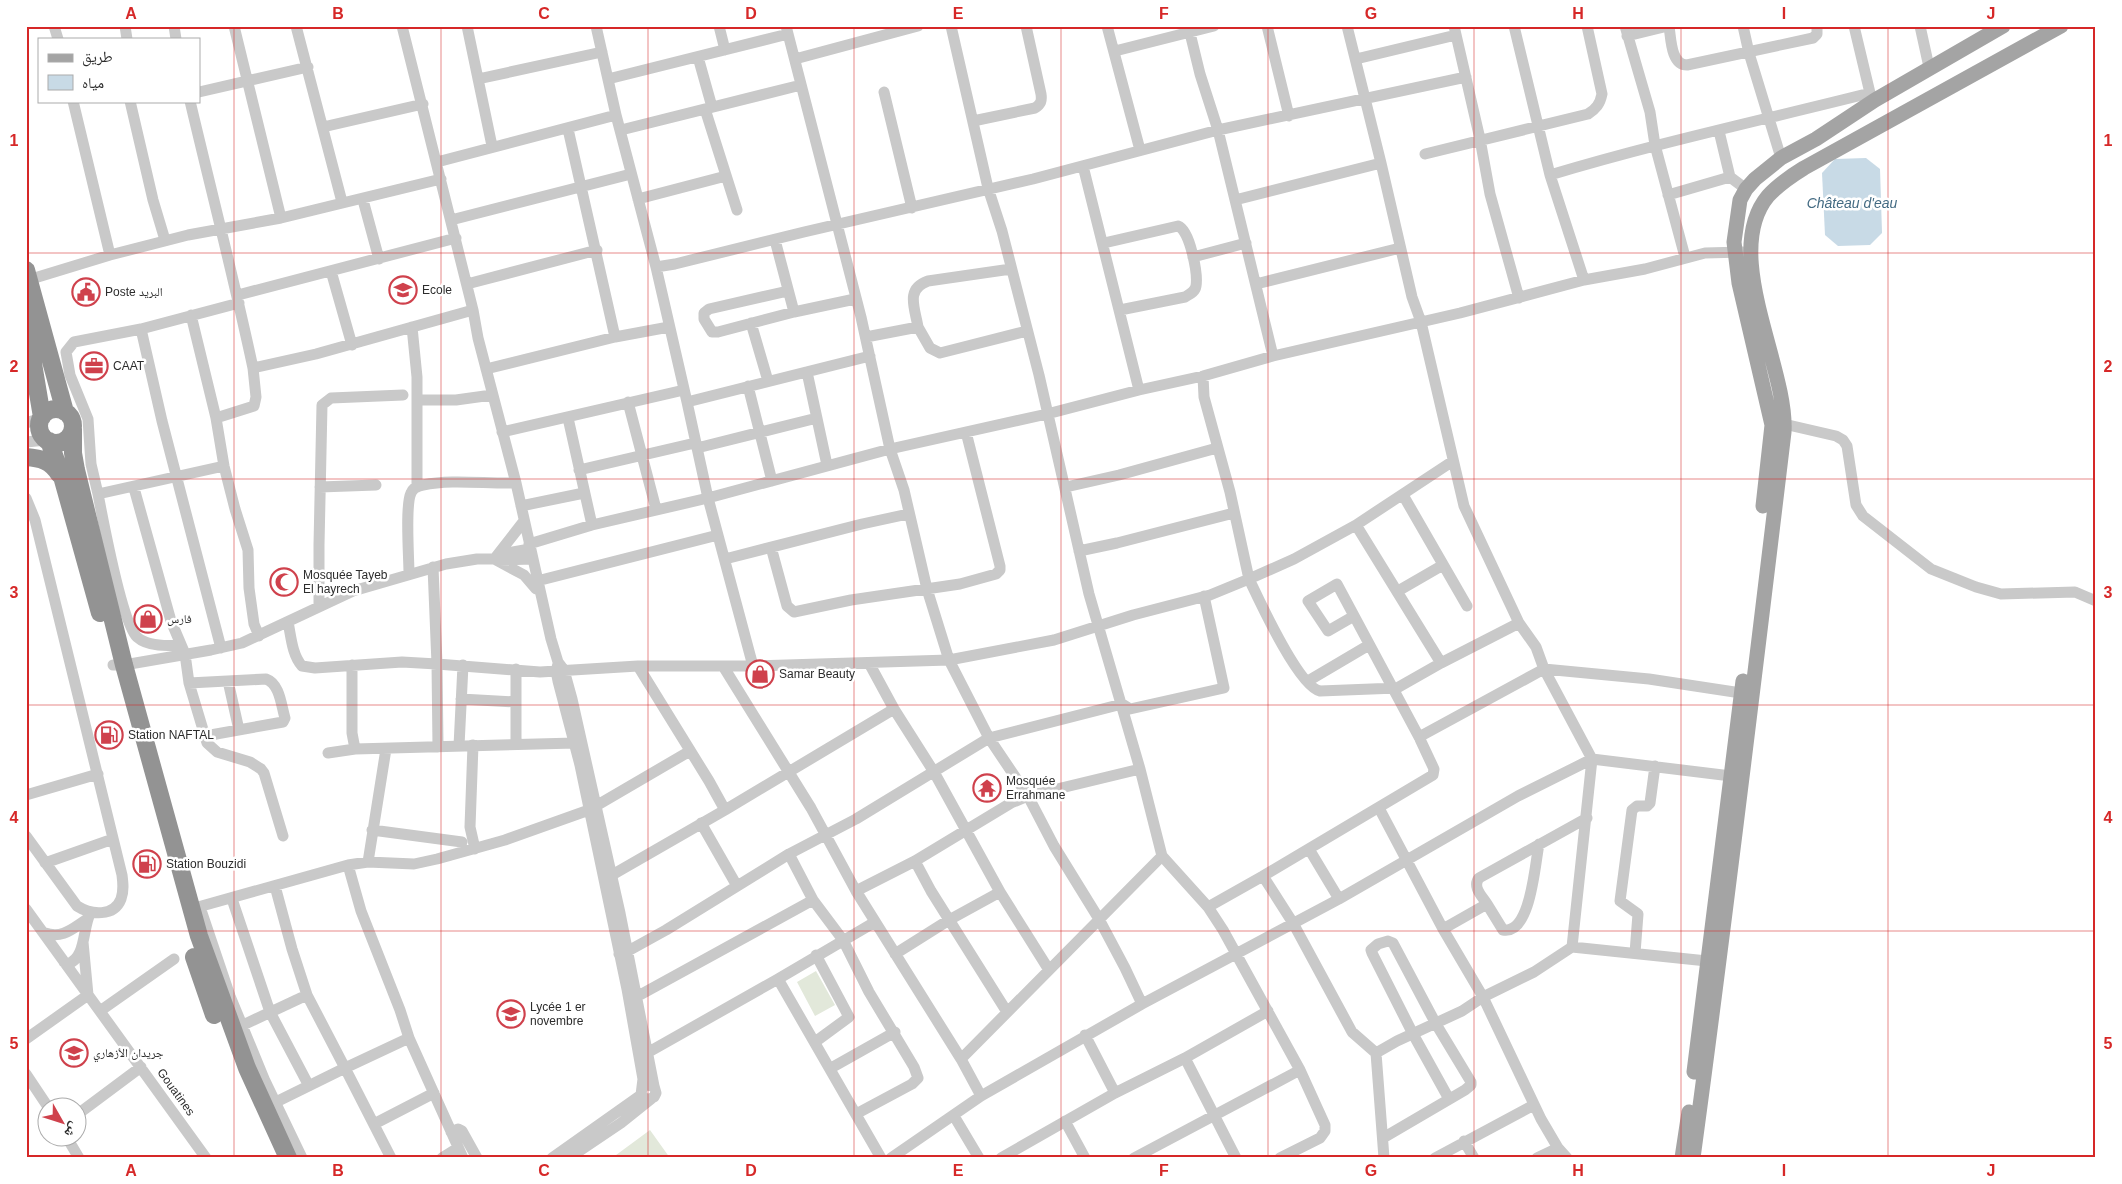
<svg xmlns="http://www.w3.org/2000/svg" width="2122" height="1184" font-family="Arial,'Noto Naskh Arabic',sans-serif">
	<rect width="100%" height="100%" fill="#fff"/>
	<path fill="#e2e8da" d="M816,971L835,1005L815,1016L797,982Z
		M650,1130L670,1158H612Z"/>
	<path fill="#c8dae6" d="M1866,158L1880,169L1882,233L1870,245L1838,246L1825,235L1822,173L1835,159Z"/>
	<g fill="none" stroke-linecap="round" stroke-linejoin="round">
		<path stroke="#c9c9c9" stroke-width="11" d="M54,26L58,39
			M125,26L127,39
			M174,26L176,39
			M234,26L281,218
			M296,26L342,202
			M402,26L473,310L478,338L516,483L551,639L558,662L564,670L572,699L620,913L654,1086
			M467,26L492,146
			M596,26L616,115L656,267L687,402L708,498L753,666
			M719,26L725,50
			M951,26L988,188L1002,231L1039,375L1089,594L1140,769L1162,856L961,1059
			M1107,26L1140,150
			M1267,26L1289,116
			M1347,26L1381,163L1412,297L1421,322L1464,506L1519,623L1536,647L1544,669L1649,679L1741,693
			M1454,26L1480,139L1490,194L1519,298
			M1514,26L1550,175L1584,280
			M1625,26L1650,112L1655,145L1685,257
			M1669,26C1671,39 1671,65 1687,65L1813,38L1817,34V26
			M1743,26L1749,53L1781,158
			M1854,26L1870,93L1874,98
			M1920,26L1929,67
			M1190,33L1200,74L1218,130L1273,356
			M1627,36L1668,26
			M1115,51L1214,26
			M698,57L712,107
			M795,59L918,26
			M1356,59L1456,35
			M478,79L602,52
			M608,79L788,34
			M199,92L308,67
			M884,92L912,208
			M73,101L110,255
			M130,101L153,200L165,240
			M190,101C211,190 234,279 253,368
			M705,109L737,210
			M973,121L1035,108C1041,104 1042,101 1041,94L1026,26
			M323,127L423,104
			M568,129L615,337
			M621,130L801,85
			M1719,131L1730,177L1746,189
			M1425,154L1588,114C1596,109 1600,104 1602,94L1587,26
			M437,162L616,115
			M1083,166L1139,390
			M1550,175C1656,143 1763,120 1870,93
			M1668,195L1730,177
			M638,199L726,176
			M363,200L379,259
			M1235,200L1381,163
			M451,220L631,174
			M775,240L794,312
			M1104,243L1178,226C1190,230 1198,274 1196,286C1195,292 1190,294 1185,297L1120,310
			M1193,257L1246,243
			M656,267L675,264L804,232L1033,179L1218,130L1466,77
			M331,271L352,345
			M28,280L110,255L188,235L281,218L441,179
			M467,284L597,250
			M1256,284L1400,248
			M788,291L709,309L704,313V319L712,332H718L794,312L855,299
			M238,295L456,238
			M191,315L216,418L224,466L235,509L248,550L249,588L254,624L259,636
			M751,323L768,381
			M412,327L417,377V487
			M918,327C915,308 905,289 928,281L1011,269
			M141,329L162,421L221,648
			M866,337L918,327L930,348L940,353L1027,331
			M486,369L615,337L669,327
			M807,372L827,465
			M748,386L772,481
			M417,400H456L492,395
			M628,402L656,509
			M687,402L870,356
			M216,418L254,406L256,397L253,368L316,354L473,310
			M568,418L592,525
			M26,423L35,420L40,421
			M1776,425L1784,424L1836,436L1843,440L1847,446L1856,505L1863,516L1931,569L1976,587L2001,594L2075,592L2096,601
			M502,432L684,390
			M26,442L46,440
			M697,448L817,418
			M224,466L98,494L91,464L88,419L70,375L66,352L74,342L141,329L239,303
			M579,470L695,443
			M320,487L376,485
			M1066,487L1119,475L1217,448
			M134,488L171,621L185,654L189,683L207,743L217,752L250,762L261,769L264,773L283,836
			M98,494C103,520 122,623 137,637C148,647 168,646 181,645
			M1403,495L1467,606
			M26,498L35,520L122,875C123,883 124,891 121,899C114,917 91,915 77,906L26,836
			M521,506L584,493
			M1356,525L1453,461
			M529,544L592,525L708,498L890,449L1047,414L1139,390L1203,376L1273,356L1460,313L1584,280L1645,269L1705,253L1743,252
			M771,547L787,606L794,612L851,600L960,584L996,574L1000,570V566L966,432
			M1079,551L1117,543L1234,513
			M496,557L524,521
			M725,559L862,524L908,514
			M496,560L524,575L536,589
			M499,560L532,559
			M433,567L437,664L540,672L638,666H753L949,660L927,589L904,490L890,449L861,317L786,26
			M409,574C409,558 405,505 411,493C413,488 418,486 423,485C452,479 486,484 516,483
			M537,581L718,535
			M1398,591L1443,565
			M319,605V545L322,405L331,398L403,395
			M288,622C291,636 292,655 302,666L315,668L402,662L437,664L438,747
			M869,663L894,709L934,772L1000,892
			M1441,663L1356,525L1294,559L1249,579C1259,600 1299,687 1320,691L1397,688L1441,663L1519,623
			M558,664L556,671L558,681L580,765L627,989L643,1079L641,1095L647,1100L654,1097L656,1093L654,1086L646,1085L643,1087
			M113,665H124L211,650L242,643L353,591L446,564L477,559H493L513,552L530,549
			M352,665V733L355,749L575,743
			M723,666L811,808L856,891L961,1059L981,1096
			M516,669V744
			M228,681L239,730
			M1308,681L1369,645
			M189,683L266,679C280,684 281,705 285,718L283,722L205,736
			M461,699L516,702
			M473,745L470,827L475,849
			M459,746L463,665
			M328,753L355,749
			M26,795L98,774
			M1379,808L1443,929L1483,997L1541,1119L1558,1148L1567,1158
			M725,810L894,709
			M701,823L737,886
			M372,830L462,842
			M1309,849L1339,899
			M789,854L813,900L843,940L869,992L914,1067L918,1078L912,1084L856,1114
			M1162,856L1208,907L1223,930L1300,1070L1325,1125V1131L1320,1138L1280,1158
			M915,861L931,891L1007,1012
			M368,862L386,749
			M45,863L113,839
			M348,865L361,911L400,1010L409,1038L463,1158
			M612,875L725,810L709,781L638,666
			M1263,876L1293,923L1352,1032L1376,1053
			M856,891L915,861L1011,803L1028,796L1140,769
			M232,899L270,1012L309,1086
			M1487,904L1503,930C1531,935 1535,863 1539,844
			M200,907L230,996L265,1081L302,1158
			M1208,907L1263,876L1433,775L1434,769L1419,737L1337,584L1308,601L1328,631L1354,616
			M26,909L206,1158
			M191,909L348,865L368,862L414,864L437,859L505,840L589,810L690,751
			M875,922L778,979L881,1158
			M1443,929L1487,904C1482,896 1472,887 1479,878L1587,818
			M45,933C62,939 72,929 86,920
			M1572,947L1707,961
			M1635,953L1638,914L1620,901L1632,810L1637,806H1647L1650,803L1655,766
			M619,954L628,951L666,930L789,854L856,819L989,738L1122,704L1130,709L1224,688L1204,596
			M895,954L949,920L1000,892L1049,970
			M64,962L68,964C87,957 82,927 91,912
			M307,995L345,1068L409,1038
			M638,996L813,900
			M1142,1004L1339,899L1518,796L1592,759L1731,776
			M100,1011L174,959
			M243,1025L307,995L292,949L275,886
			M1085,1035L1115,1093
			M26,1039L88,995L83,942
			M815,1042L849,1017L816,955
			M647,1053L778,979
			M831,1068L895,1032
			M26,1074L48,1107
			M276,1102L345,1068L391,1158
			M78,1114L141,1067
			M954,1116L979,1158
			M1065,1121L1085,1158
			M374,1124L434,1093
			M451,1132L458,1129L462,1131L477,1158
			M66,1136L79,1158
			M1383,1138L1465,1090L1471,1085V1082L1436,1024L1393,943L1388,941L1378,944L1371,950L1372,953L1413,1034L1449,1099
			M1464,1141L1474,1158
			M442,1158L458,1148
			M552,1158L641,1095
			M569,1158L621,1123L651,1099
			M891,1158L981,1096L1142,1004L1125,968L1099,919L1054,846L1028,796L989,738L949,660L1054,640L1133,615L1210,595L1249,579L1230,492L1204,397L1203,376
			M1001,1158L1115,1093L1185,1058
			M1134,1158L1300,1070
			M1236,1158L1185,1058L1268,1011
			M1384,1158L1376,1053L1397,1041L1462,1011L1483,997L1534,972L1572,947L1592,759L1544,669L1419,737
			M1435,1158L1534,1105
			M1537,1158L1558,1148"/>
		<path stroke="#a4a4a4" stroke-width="15" d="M1763,506L1772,425L1739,283L1734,242L1740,200L1746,189L1755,179L1781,158L1816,139L1875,100L2003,26
			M1694,1072L1743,681
			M1682,1158L1689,1112
			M1693,1158C1726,916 1755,674 1784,432C1788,367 1720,254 1768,196C1778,185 1791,176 1804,168L2061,26"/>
		<path stroke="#939393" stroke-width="18" d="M26,270L65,412
			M26,322L42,417
			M39 426a17 17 0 1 1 34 0a17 17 0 1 1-34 0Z
			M73,429V453L76,470L124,665L199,936L247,1068L288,1158
			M49,441L63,480L100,613
			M26,457C41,458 51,461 59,474
			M194,957L214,1015"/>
	</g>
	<path fill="none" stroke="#d62828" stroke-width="1" stroke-opacity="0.55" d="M234,26V1158M441,26V1158M648,26V1158M854,26V1158M1061,26V1158M1268,26V1158M1474,26V1158M1681,26V1158M1888,26V1158M26,253H2096M26,479H2096M26,705H2096M26,931H2096"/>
	<defs>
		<g id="school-ring" transform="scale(1.4375)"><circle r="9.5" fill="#fff" stroke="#cf414c" stroke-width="1.5"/><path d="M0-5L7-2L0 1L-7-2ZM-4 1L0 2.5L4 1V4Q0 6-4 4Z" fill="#cf414c"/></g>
		<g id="civic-ring" transform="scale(1.4375)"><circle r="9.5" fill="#fff" stroke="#cf414c" stroke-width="1.5"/><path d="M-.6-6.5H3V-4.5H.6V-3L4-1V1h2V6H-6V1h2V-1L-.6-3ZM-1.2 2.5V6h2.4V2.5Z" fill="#cf414c"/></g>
		<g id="office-ring" transform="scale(1.4375)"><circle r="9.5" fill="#fff" stroke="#cf414c" stroke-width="1.5"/><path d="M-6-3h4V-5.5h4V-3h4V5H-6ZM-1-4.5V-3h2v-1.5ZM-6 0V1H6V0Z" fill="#cf414c"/></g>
		<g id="mosque-ring" transform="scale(1.4375)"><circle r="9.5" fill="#fff" stroke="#cf414c" stroke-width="1.5"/><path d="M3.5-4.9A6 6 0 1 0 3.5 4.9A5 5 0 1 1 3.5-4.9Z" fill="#cf414c"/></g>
		<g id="shop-ring" transform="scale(1.4375)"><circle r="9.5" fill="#fff" stroke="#cf414c" stroke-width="1.5"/><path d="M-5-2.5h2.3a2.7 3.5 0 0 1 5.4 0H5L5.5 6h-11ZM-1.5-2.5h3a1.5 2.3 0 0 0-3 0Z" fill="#cf414c"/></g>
		<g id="fuel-ring" transform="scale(1.4375)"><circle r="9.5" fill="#fff" stroke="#cf414c" stroke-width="1.5"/><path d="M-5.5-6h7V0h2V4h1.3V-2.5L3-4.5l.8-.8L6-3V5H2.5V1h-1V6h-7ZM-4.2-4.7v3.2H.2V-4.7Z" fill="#cf414c"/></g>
		<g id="temple-ring" transform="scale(1.4375)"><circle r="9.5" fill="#fff" stroke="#cf414c" stroke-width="1.5"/><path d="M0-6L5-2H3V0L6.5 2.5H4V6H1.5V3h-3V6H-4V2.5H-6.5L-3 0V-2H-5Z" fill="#cf414c"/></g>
	</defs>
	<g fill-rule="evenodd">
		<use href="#school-ring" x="403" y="290"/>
		<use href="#civic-ring" x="86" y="292"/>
		<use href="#office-ring" x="94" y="366"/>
		<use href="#mosque-ring" x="284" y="582"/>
		<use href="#shop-ring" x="148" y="619"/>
		<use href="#shop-ring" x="760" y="674"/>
		<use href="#fuel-ring" x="109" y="735"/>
		<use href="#temple-ring" x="987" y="788"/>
		<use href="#fuel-ring" x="147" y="864"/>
		<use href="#school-ring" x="511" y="1014"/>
		<use href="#school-ring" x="74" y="1053"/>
	</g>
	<g text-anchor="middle" stroke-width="5" stroke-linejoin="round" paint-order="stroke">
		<g font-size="12" fill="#2c2c2c" stroke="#fff" text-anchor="start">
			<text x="422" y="294">Ecole</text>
			<text x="105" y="296">Poste البريد</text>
			<text x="113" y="370">CAAT</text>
			<text x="303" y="579">Mosquée Tayeb<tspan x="303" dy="14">El hayrech</tspan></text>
			<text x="167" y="623">فارس</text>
			<text x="779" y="678">Samar Beauty</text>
			<text x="128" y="739">Station NAFTAL</text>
			<text x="1006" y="785">Mosquée<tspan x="1006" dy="14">Errahmane</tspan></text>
			<text x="166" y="868">Station Bouzidi</text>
			<text x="530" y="1011">Lycée 1 er<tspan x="530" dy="14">novembre</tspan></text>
			<text x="93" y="1057">جريدان الأزهاري</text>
		</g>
		<g font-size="12" fill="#2c2c2c" stroke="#fff">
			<text transform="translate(176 1092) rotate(54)" y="4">Gouatines</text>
		</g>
		<g font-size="14" font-style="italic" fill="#446b83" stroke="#fff">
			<text x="1852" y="208">Château d'eau</text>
		</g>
	</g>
	<rect width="2122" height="1184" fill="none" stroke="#ffffff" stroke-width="55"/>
	<rect x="38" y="38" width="162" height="65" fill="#ffffff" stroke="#ababab"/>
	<rect x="48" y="54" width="25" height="8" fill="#a4a4a4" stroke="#ababab"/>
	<text x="82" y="62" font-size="15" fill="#2c2c2c">طريق</text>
	<rect x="48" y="75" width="25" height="15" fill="#c8dae6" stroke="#ababab"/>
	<text x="82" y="88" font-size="15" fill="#2c2c2c">مياه</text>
	<g transform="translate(62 1122) rotate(129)"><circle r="24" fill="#ffffff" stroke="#ababab"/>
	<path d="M0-4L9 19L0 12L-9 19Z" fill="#cf414c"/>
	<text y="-8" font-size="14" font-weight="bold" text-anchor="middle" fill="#2c2c2c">ش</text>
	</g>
	<rect x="28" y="28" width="2066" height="1128" fill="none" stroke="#d62828" stroke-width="2"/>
	<g font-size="16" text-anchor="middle" font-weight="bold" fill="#d62828">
		<text x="131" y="19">A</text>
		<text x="338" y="19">B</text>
		<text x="544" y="19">C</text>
		<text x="751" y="19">D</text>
		<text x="958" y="19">E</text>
		<text x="1164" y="19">F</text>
		<text x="1371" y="19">G</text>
		<text x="1578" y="19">H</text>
		<text x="1784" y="19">I</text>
		<text x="1991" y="19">J</text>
		<text x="14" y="146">1</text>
		<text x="2108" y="146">1</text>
		<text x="14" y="372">2</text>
		<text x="2108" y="372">2</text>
		<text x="14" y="598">3</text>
		<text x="2108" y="598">3</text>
		<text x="14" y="823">4</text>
		<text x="2108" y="823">4</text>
		<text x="14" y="1049">5</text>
		<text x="2108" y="1049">5</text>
		<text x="131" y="1176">A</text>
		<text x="338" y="1176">B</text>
		<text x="544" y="1176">C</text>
		<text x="751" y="1176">D</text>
		<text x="958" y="1176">E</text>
		<text x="1164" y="1176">F</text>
		<text x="1371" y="1176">G</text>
		<text x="1578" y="1176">H</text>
		<text x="1784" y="1176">I</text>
		<text x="1991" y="1176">J</text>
	</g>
</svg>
